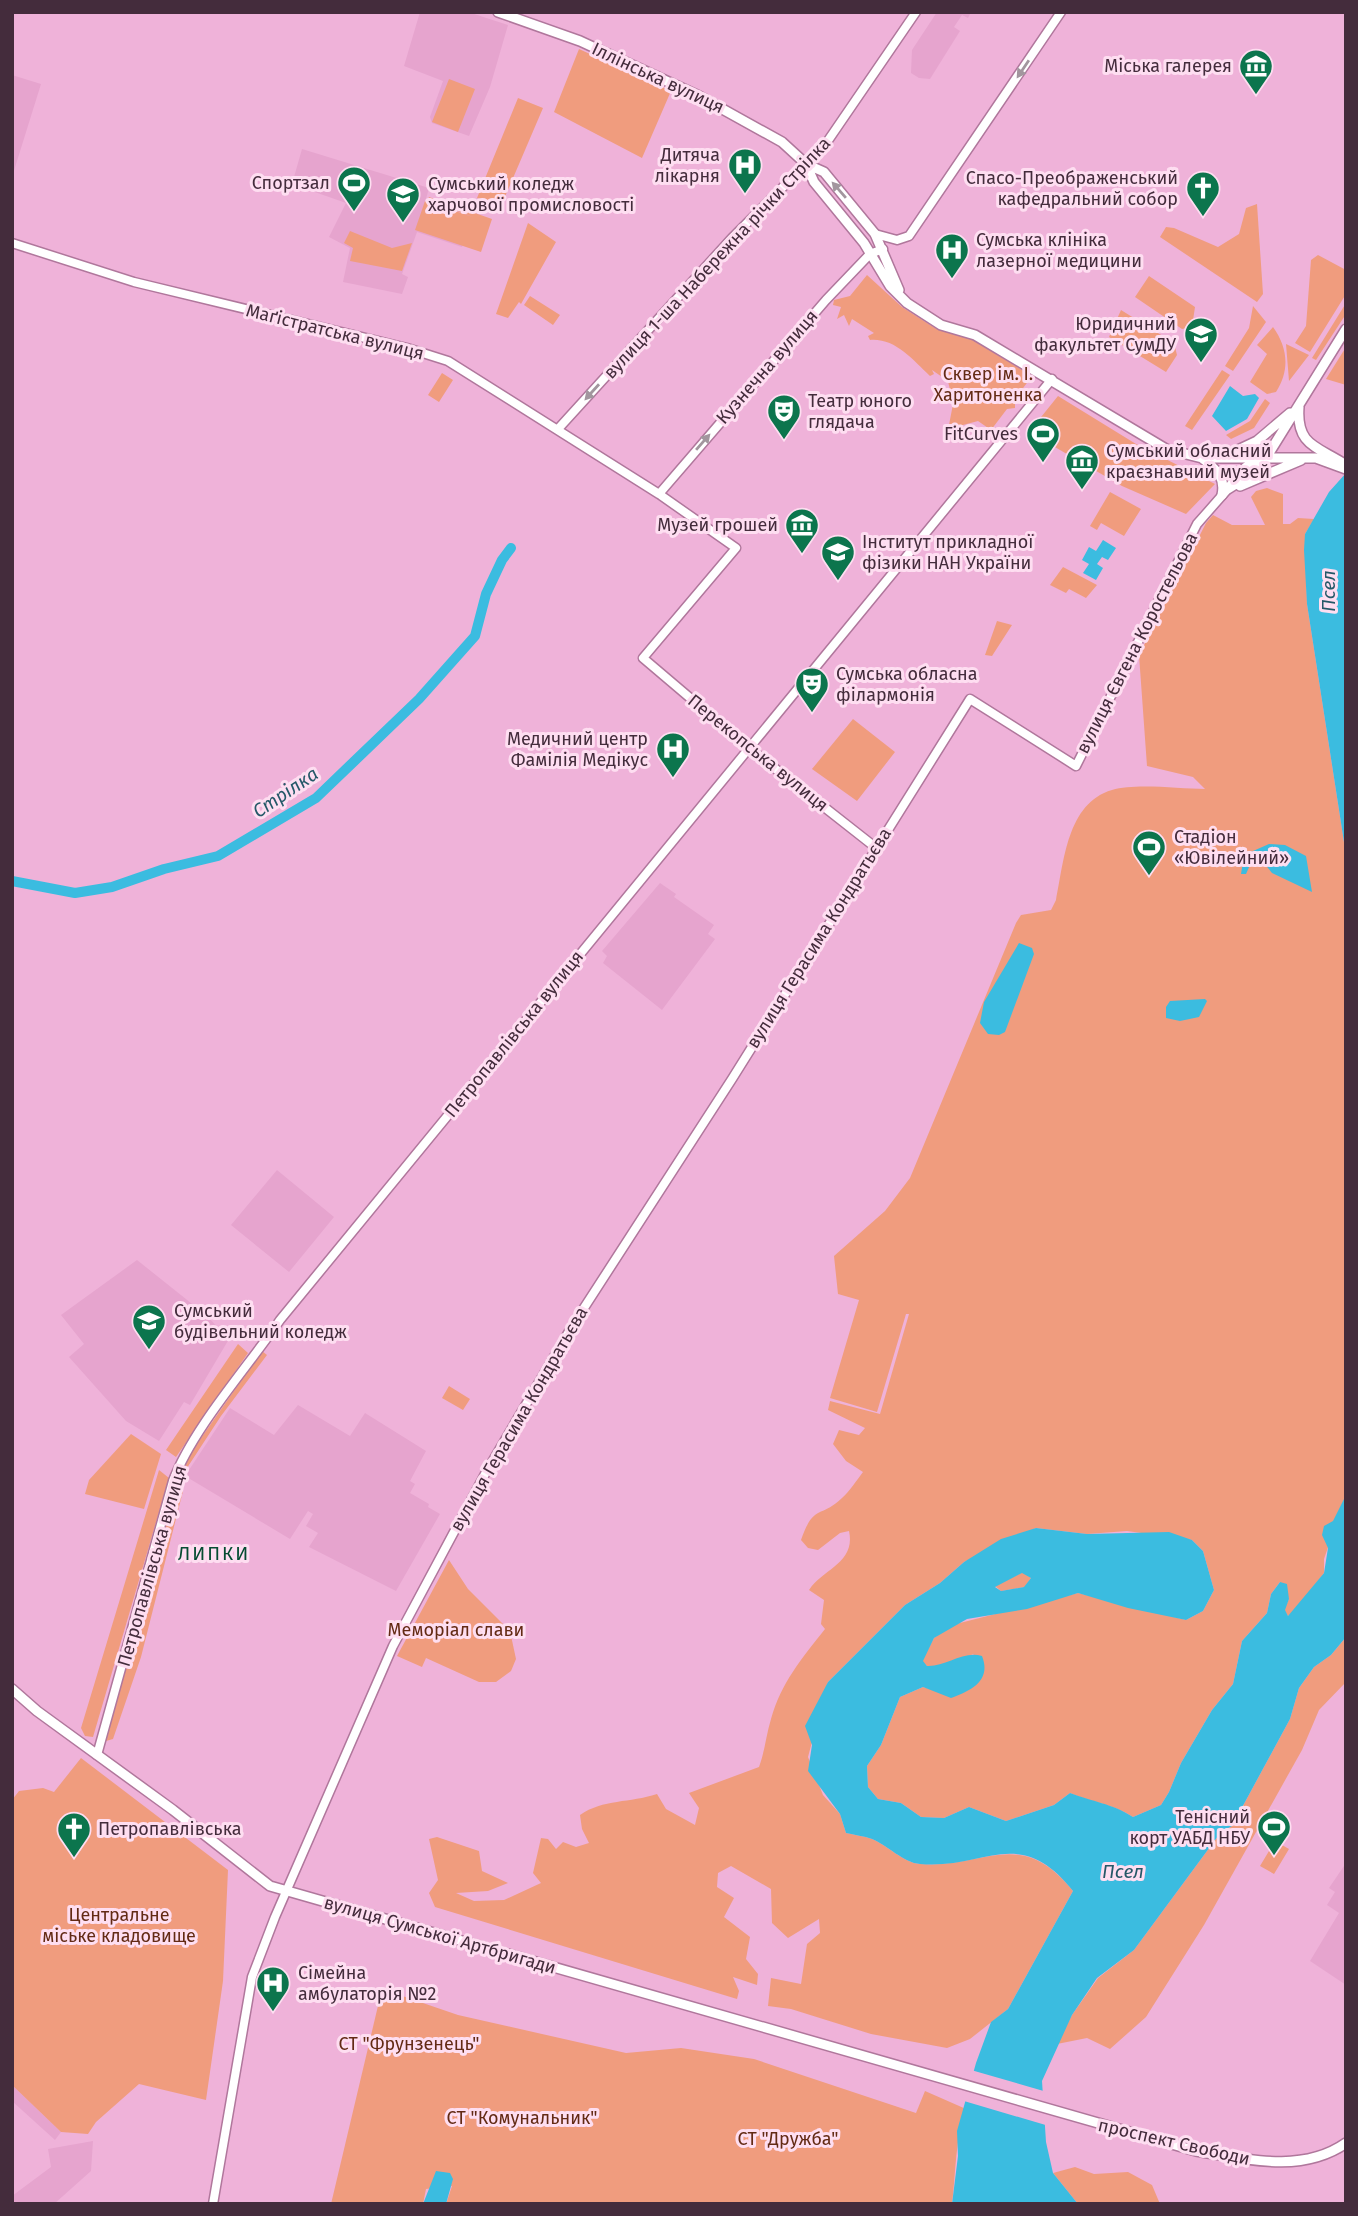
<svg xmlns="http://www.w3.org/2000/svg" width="1358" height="2216" font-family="'Fira Sans',sans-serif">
	<rect width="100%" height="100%" fill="#efb2d9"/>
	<path fill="#e6a4ce" d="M420,12H468L508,25L490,87L469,136L432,123L430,117L443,81L404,66Z
		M937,12H971L968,18L962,15L954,27L960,31L930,79L919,78L911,73L912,50Z
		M12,75L41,84L12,177Z
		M302,149L429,188L426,199L473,216L462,247L417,232L402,274L408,277L402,294L343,282L350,248L329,237L346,203L292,184Z
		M660,883L676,894L674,897L714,925L708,934L715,939L662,1010L603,963L607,956L602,951Z
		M277,1170L334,1217L289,1272L231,1225Z
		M137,1260L206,1315L229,1339L190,1405L184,1402L159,1441L126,1421L69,1357L84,1344L61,1315Z
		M298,1405L350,1436L365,1413L426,1451L410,1481L415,1484L410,1493L429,1504L428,1507L440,1514L396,1591L309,1547L318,1533L306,1526L313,1514L308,1511L290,1539L185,1476L230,1408L274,1435Z
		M1346,1863V1985L1310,1961L1339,1913L1327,1905L1335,1892L1329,1888Z
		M12,2085L61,2132L55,2140L12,2101Z
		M93,2141L91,2171L54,2204H12V2196L51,2167L48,2149Z"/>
	<path fill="#f09c7e" d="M579,49L671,91L642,158L554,112Z
		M449,79L475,89L458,132L432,122Z
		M518,98L543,108L501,206L477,198Z
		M429,197L492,219L481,252L415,230L425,201L473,217L428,200Z
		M1257,204L1263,294L1257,302L1160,237L1166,227L1174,228L1218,247L1239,234L1246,208Z
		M528,223L556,242L521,304L519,302L508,318L496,314Z
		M350,231L392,248L412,243L402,271L350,261L353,248L344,243Z
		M1318,255L1346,270V294L1310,352L1295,343L1306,326L1311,260Z
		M867,275L902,307L935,328L968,337L1032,376L1015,399V408L1007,409L991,430L978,421L963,425L959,432L949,425L953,404L948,381L932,370L934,374L930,376C912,359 895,338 870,340L868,336L874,333L852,319L849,326L844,315L837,319L841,307L833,305L834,300L850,296Z
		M1149,276L1195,307L1192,327L1182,329L1135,297Z
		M530,296L560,315L553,325L524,305Z
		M1346,303V314L1316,360L1312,358Z
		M1253,306L1266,322L1233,371L1225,366L1249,328Z
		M1121,310L1174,343L1177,355L1166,372L1109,337Z
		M1273,327C1288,348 1290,370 1276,392L1267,394L1250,382L1267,354L1257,345Z
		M1286,344L1309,355L1289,381Z
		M1346,347V385L1326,379Z
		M1222,370L1230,375L1192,430L1185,426Z
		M442,373L453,380L439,402L428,395Z
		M1058,396L1136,444L1215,484L1186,514L1122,486L1029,432Z
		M1265,399L1270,403L1254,428L1231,439L1226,435L1250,421Z
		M1267,488L1283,494V524H1290L1298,518L1314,519L1305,534L1307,604L1346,855V1495L1324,1559V1573L1295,1611L1288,1616L1284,1610L1289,1599L1280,1582L1271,1594L1267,1613L1242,1641L1233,1684L1212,1710L1181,1763L1169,1792L1161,1805L1133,1817C1111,1803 1093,1803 1070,1793L1054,1805L1006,1821L969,1807L944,1818L921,1817L901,1803L878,1799L868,1787L867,1766L881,1745L900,1697L923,1687L930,1689L974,1654L936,1667L927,1666L922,1661L934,1638L952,1625L1078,1593L1186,1620L1203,1611L1214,1590L1203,1551L1192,1540L1127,1531L1087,1534L1036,1528L964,1562L940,1583L905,1605L828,1682L808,1757L823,1795L840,1814L846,1833C854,1835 864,1836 872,1839C887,1845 904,1863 920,1864C984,1869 1020,1825 1073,1891L1008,2009L970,2039L947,2048L871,2034L791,2009L768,2006L771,1978L801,1984L807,1944L820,1933L819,1919L788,1938L772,1923L771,1889L731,1866L718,1873L717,1887L734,1898L724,1917L750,1937L746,1959L758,1974L757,1985L733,1977L739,1991L737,1999L435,1907L429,1893L438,1880L429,1839L437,1837L479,1851L482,1871L508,1883L488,1891L456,1893L474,1901L504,1900L541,1883L533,1873L541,1838L548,1839L556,1849L563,1842L576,1847L589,1843L582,1829L580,1815C603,1799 630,1803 657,1794L666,1809L695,1825L699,1808L689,1793L759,1767C765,1751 766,1735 771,1719C781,1683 802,1658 825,1629L821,1624L824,1600L809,1590C823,1569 856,1563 849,1531L840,1533L818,1550L808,1548L801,1540C814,1503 820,1519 842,1498C850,1491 856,1481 863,1472L846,1461L833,1444L839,1430L859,1435L865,1428L828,1410L830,1401L880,1414L909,1314H906L877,1412L830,1398L859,1300L838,1294L834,1256L885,1211L910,1178L1016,923L1021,915L1051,910L1056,900C1064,862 1067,803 1112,790C1136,783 1179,789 1205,789L1193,777L1147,766L1139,655L1206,523L1213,515L1232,525H1265L1251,497L1256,491Z
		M1110,492L1141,509L1124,536L1101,523L1097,530L1090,526Z
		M1063,567L1097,585L1086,598L1069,589L1066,593L1050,585Z
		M997,621L1012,625L992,656L985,655Z
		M853,719L895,752L857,801L812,769Z
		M238,1344L248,1353L176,1457L166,1450Z
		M262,1351L267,1355L221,1416L185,1471L180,1468Z
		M449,1386L470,1399L463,1410L442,1398Z
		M131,1434L161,1454L144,1509L85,1494L89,1480Z
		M159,1470L169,1478L93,1737L85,1736L81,1728Z
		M175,1491H183L141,1657L113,1739L106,1741L104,1738Z
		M449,1560L468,1589L510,1631L516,1659L511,1671L496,1682H479L426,1658L422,1667L397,1656Z
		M1023,1572L1031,1578L1025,1587L1001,1591L995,1586Z
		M1346,1637V1682L1319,1710L1302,1750L1204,1925L1146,2017L1110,2049L1087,2038L1057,2044L1072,2015L1098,1978L1134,1950L1221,1832L1232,1826L1290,1719L1299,1688L1314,1667L1331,1655Z
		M81,1758L228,1870L223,1981L206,2100L139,2084L96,2122L88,2134L61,2132L12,2085V1800L19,1791L43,1788L54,1792Z
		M1275,1841L1289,1849L1274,1874L1260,1866Z
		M382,1989L458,2015L626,2053L681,2048L754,2059L916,2113L925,2091L966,2109C955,2139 956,2172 952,2204H446L452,2186L426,2189L423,2204H331Z
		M1075,2167L1094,2174L1128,2172L1152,2185L1160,2204H1078L1053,2173Z"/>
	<path fill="#3bbce0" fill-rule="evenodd" d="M1230,386L1243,396L1255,394L1259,398L1247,419L1226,431L1212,416Z
		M1346,473V855L1307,604L1304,550L1305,534L1329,492Z
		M1103,540L1116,548L1108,560L1102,557L1097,564L1103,568L1096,580L1083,573L1089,564L1082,560L1089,547L1096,551Z
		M1269,844L1285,845L1306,856L1312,892L1272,873L1264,863L1250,865L1246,874H1241L1244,855Z
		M1019,943L1032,948L1034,954L1005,1032L999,1035L988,1034L980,1023L984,1002Z
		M1205,999L1207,1001L1199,1017L1180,1021L1166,1018V1007L1170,1001Z
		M1346,1495V1637L1331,1655L1314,1667L1299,1688L1290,1719L1232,1826L1221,1832L1134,1950L1097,1978L1072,2015L1042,2081L1046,2142L1053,2173L1078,2204H952L958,2156L957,2131L976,2063L991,2022L1008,2009L1073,1891C1019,1823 984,1870 920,1864C904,1863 887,1845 872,1839C864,1836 854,1835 846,1833L840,1814L808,1771L812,1745L805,1726L828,1682L905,1605L940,1583L964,1562L1001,1539L1036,1528L1087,1534L1169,1532L1192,1540L1203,1551L1214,1590L1203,1611L1186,1620L1128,1608L1078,1593L1027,1609L967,1619L934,1638L923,1661L927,1666C945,1667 964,1650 982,1656C992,1681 970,1691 951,1698L923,1687L900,1697L881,1745L867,1766L868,1787L878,1799L901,1803L921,1817L944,1818L969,1807L1006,1821L1054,1805L1070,1793C1093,1802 1111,1803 1133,1817L1161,1805L1169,1792L1181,1763L1212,1710L1233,1684L1242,1641L1267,1613L1271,1594L1280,1582L1287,1584L1289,1599L1285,1610L1288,1616L1324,1573L1328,1548L1322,1535L1324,1526L1333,1521ZM1022,1573L1031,1578L1024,1587L1001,1591L995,1587Z
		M436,2171L450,2173L453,2179L446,2204H423Z"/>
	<path fill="#efb2d9" d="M971,2070L1047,2092L1049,2126L964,2101Z"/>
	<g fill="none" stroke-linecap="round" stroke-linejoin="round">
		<path stroke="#3bbce0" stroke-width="10" d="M12,881L75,893L112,887L164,869L218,856L316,798L419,699L475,636L486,594L502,560L511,548"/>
		<g stroke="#b0779c" stroke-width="11">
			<path id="secondary" d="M875,234L897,240L909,236L1061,12
				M12,243L134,282L407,348L448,361L659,494L736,548L643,658L749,748L875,847
				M558,429L732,238L825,145L916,12
				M659,494L826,300L870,254L883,249
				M97,1755L173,1481C193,1428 247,1368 280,1320L1052,379
				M213,2204L252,1977L275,1917L393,1646L485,1474L571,1328L732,1079L970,699L1076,766L1197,524L1226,491"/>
		</g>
		<g stroke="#b0779c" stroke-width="12">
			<path id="primary" d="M498,12L580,41L699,96L782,142L806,164L814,182L864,243L890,286L907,303L941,325L975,335L1166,449L1202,458H1316L1346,469
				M806,164L824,172L875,234L899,290
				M1299,407C1296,446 1317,446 1346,465
				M1223,457L1257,441L1290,413
				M1202,458C1215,469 1226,476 1222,495
				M1231,485L1246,467L1263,459
				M1240,486L1301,460
				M1228,489L1252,474L1266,458L1346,329
				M12,1689L37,1711L173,1810L270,1886L1196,2151C1245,2159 1302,2174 1346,2143"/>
		</g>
		<use href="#secondary" stroke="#fff" stroke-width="8"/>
		<use href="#primary" stroke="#fff" stroke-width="9"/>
	</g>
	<defs><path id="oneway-solid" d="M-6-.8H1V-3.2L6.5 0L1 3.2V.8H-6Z" transform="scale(1.75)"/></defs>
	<g fill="#a2969e">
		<use href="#oneway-solid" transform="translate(1023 69) rotate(124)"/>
		<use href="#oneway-solid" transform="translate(839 190) rotate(-131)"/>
		<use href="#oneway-solid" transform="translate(592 392) rotate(132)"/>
		<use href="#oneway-solid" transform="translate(703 442) rotate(-49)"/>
	</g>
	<defs>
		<g id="museum-pin" transform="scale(1.75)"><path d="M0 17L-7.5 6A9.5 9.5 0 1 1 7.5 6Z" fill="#0c754d" stroke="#fedef1"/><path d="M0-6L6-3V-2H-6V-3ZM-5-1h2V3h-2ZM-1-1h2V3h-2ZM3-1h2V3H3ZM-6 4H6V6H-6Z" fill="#fff"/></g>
		<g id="hospital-pin" transform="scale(1.75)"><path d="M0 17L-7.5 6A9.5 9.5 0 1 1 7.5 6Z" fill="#0c754d" stroke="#fedef1"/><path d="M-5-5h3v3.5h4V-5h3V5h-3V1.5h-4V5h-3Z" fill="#fff"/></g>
		<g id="stadium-pin" transform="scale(1.75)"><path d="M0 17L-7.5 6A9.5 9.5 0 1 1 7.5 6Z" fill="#0c754d" stroke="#fedef1"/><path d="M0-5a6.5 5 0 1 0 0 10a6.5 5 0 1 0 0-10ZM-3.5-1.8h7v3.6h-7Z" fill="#fff"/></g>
		<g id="church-pin" transform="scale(1.75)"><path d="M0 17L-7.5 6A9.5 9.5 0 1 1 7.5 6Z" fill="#0c754d" stroke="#fedef1"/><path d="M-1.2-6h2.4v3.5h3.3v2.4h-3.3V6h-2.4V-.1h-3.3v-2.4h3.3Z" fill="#fff"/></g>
		<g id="university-pin" transform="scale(1.75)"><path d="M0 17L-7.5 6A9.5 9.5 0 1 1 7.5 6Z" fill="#0c754d" stroke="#fedef1"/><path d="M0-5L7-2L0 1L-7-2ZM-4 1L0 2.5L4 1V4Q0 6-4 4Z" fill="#fff"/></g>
		<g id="theatre-pin" transform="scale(1.75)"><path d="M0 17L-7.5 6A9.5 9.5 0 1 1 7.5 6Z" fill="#0c754d" stroke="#fedef1"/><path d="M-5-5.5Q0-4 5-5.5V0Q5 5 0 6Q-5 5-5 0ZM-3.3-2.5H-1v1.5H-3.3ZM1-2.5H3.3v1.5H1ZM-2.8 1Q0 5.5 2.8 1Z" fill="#fff"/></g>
	</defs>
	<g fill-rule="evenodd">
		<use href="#museum-pin" x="1256" y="66"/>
		<use href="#hospital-pin" x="745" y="165"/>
		<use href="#stadium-pin" x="354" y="183"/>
		<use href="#church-pin" x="1203" y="188"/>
		<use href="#university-pin" x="403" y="194"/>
		<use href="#hospital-pin" x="952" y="250"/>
		<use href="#university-pin" x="1201" y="334"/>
		<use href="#theatre-pin" x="784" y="411"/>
		<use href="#stadium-pin" x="1043" y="434"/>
		<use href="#museum-pin" x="1082" y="461"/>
		<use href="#museum-pin" x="802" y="525"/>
		<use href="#university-pin" x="838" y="552"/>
		<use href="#theatre-pin" x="812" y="684"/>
		<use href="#hospital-pin" x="673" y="749"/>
		<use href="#stadium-pin" x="1149" y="847"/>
		<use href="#university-pin" x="149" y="1321"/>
		<use href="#stadium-pin" x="1274" y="1827"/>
		<use href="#church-pin" x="74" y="1829"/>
		<use href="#hospital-pin" x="273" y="1983"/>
	</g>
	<g text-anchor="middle" stroke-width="6" stroke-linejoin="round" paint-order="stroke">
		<g font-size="18" fill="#442c3c" stroke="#fedef1" text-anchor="start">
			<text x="1232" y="72" text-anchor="end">Міська галерея</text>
			<text x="720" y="161" text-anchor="end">Дитяча<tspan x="720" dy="21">лікарня</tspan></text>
			<text x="1178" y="184" text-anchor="end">Спасо-Преображенський<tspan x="1178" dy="21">кафедральний собор</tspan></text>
			<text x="330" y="189" text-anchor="end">Спортзал</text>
			<text x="428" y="190">Сумський коледж<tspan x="428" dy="21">харчової промисловості</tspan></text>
			<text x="976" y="246">Сумська клініка<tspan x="976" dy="21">лазерної медицини</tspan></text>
			<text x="1176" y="330" text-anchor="end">Юридичний<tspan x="1176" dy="21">факультет СумДУ</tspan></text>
			<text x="808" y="407">Театр юного<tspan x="808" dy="21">глядача</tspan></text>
			<text x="1018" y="440" text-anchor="end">FitCurves</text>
			<text x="1106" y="457">Сумський обласний<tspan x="1106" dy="21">краєзнавчий музей</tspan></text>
			<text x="778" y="531" text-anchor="end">Музей грошей</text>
			<text x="862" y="548">Інститут прикладної<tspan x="862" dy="21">фізики НАН України</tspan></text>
			<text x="836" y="680">Сумська обласна<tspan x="836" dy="21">філармонія</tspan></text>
			<text x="648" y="745" text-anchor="end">Медичний центр<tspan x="648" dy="21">Фамілія Медікус</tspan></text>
			<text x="1174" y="843">Стадіон<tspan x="1174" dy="21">«Ювілейний»</tspan></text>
			<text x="174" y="1317">Сумський<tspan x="174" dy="21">будівельний коледж</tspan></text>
			<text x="1250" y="1823" text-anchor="end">Тенісний<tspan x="1250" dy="21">корт УАБД НБУ</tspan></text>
			<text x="98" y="1835">Петропавлівська</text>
			<text x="298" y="1979">Сімейна<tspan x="298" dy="21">амбулаторія №2</tspan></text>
		</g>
		<g font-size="18" fill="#442c3c" stroke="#fedef1">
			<text transform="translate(658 78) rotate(25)" y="6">Іллінська вулиця</text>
			<text transform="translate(717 258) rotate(-47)" y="6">вулиця 1-ша Набережна річки Стрілка</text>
			<text transform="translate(335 332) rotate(14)" y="6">Маґістратська вулиця</text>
			<text transform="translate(767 367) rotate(-49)" y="6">Кузнечна вулиця</text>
			<text transform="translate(1137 643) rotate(-63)" y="6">вулиця Євгена Коростельова</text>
			<text transform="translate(758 753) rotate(39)" y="6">Перекопська вулиця</text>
			<text transform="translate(819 938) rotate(-58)" y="6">вулиця Герасима Кондратьєва</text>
			<text transform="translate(514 1034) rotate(-51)" y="6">Петропавлівська вулиця</text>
			<text transform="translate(519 1419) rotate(-60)" y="6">вулиця Герасима Кондратьєва</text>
			<text transform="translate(152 1566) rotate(-74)" y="6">Петропавлівська вулиця</text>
			<text transform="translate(440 1935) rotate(16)" y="6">вулиця Сумської Артбригади</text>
			<text transform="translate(1174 2142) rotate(13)" y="6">проспект Свободи</text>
		</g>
		<g font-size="18" fill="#632a14" stroke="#fedef1">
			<text x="988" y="380">Сквер ім. І.<tspan x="988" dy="21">Харитоненка</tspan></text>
			<text x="456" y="1636">Меморіал слави</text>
			<text x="119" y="1921">Центральне<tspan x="119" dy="21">міське кладовище</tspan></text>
			<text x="409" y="2050">СТ "Фрунзенець"</text>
			<text x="522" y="2124">СТ "Комунальник"</text>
			<text x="788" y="2145">СТ "Дружба"</text>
		</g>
		<g font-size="19" font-style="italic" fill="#255868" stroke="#fedef1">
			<text transform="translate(1328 591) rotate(-90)" y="7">Псел</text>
			<text transform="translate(285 792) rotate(-34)" y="7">Стрілка</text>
			<text x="1123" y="1878">Псел</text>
		</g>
		<g font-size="19" letter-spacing="2" fill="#054c31" stroke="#fedef1">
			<text x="214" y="1560">ЛИПКИ</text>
		</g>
	</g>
	<rect width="1358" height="2216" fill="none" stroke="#442c3c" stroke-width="28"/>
</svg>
